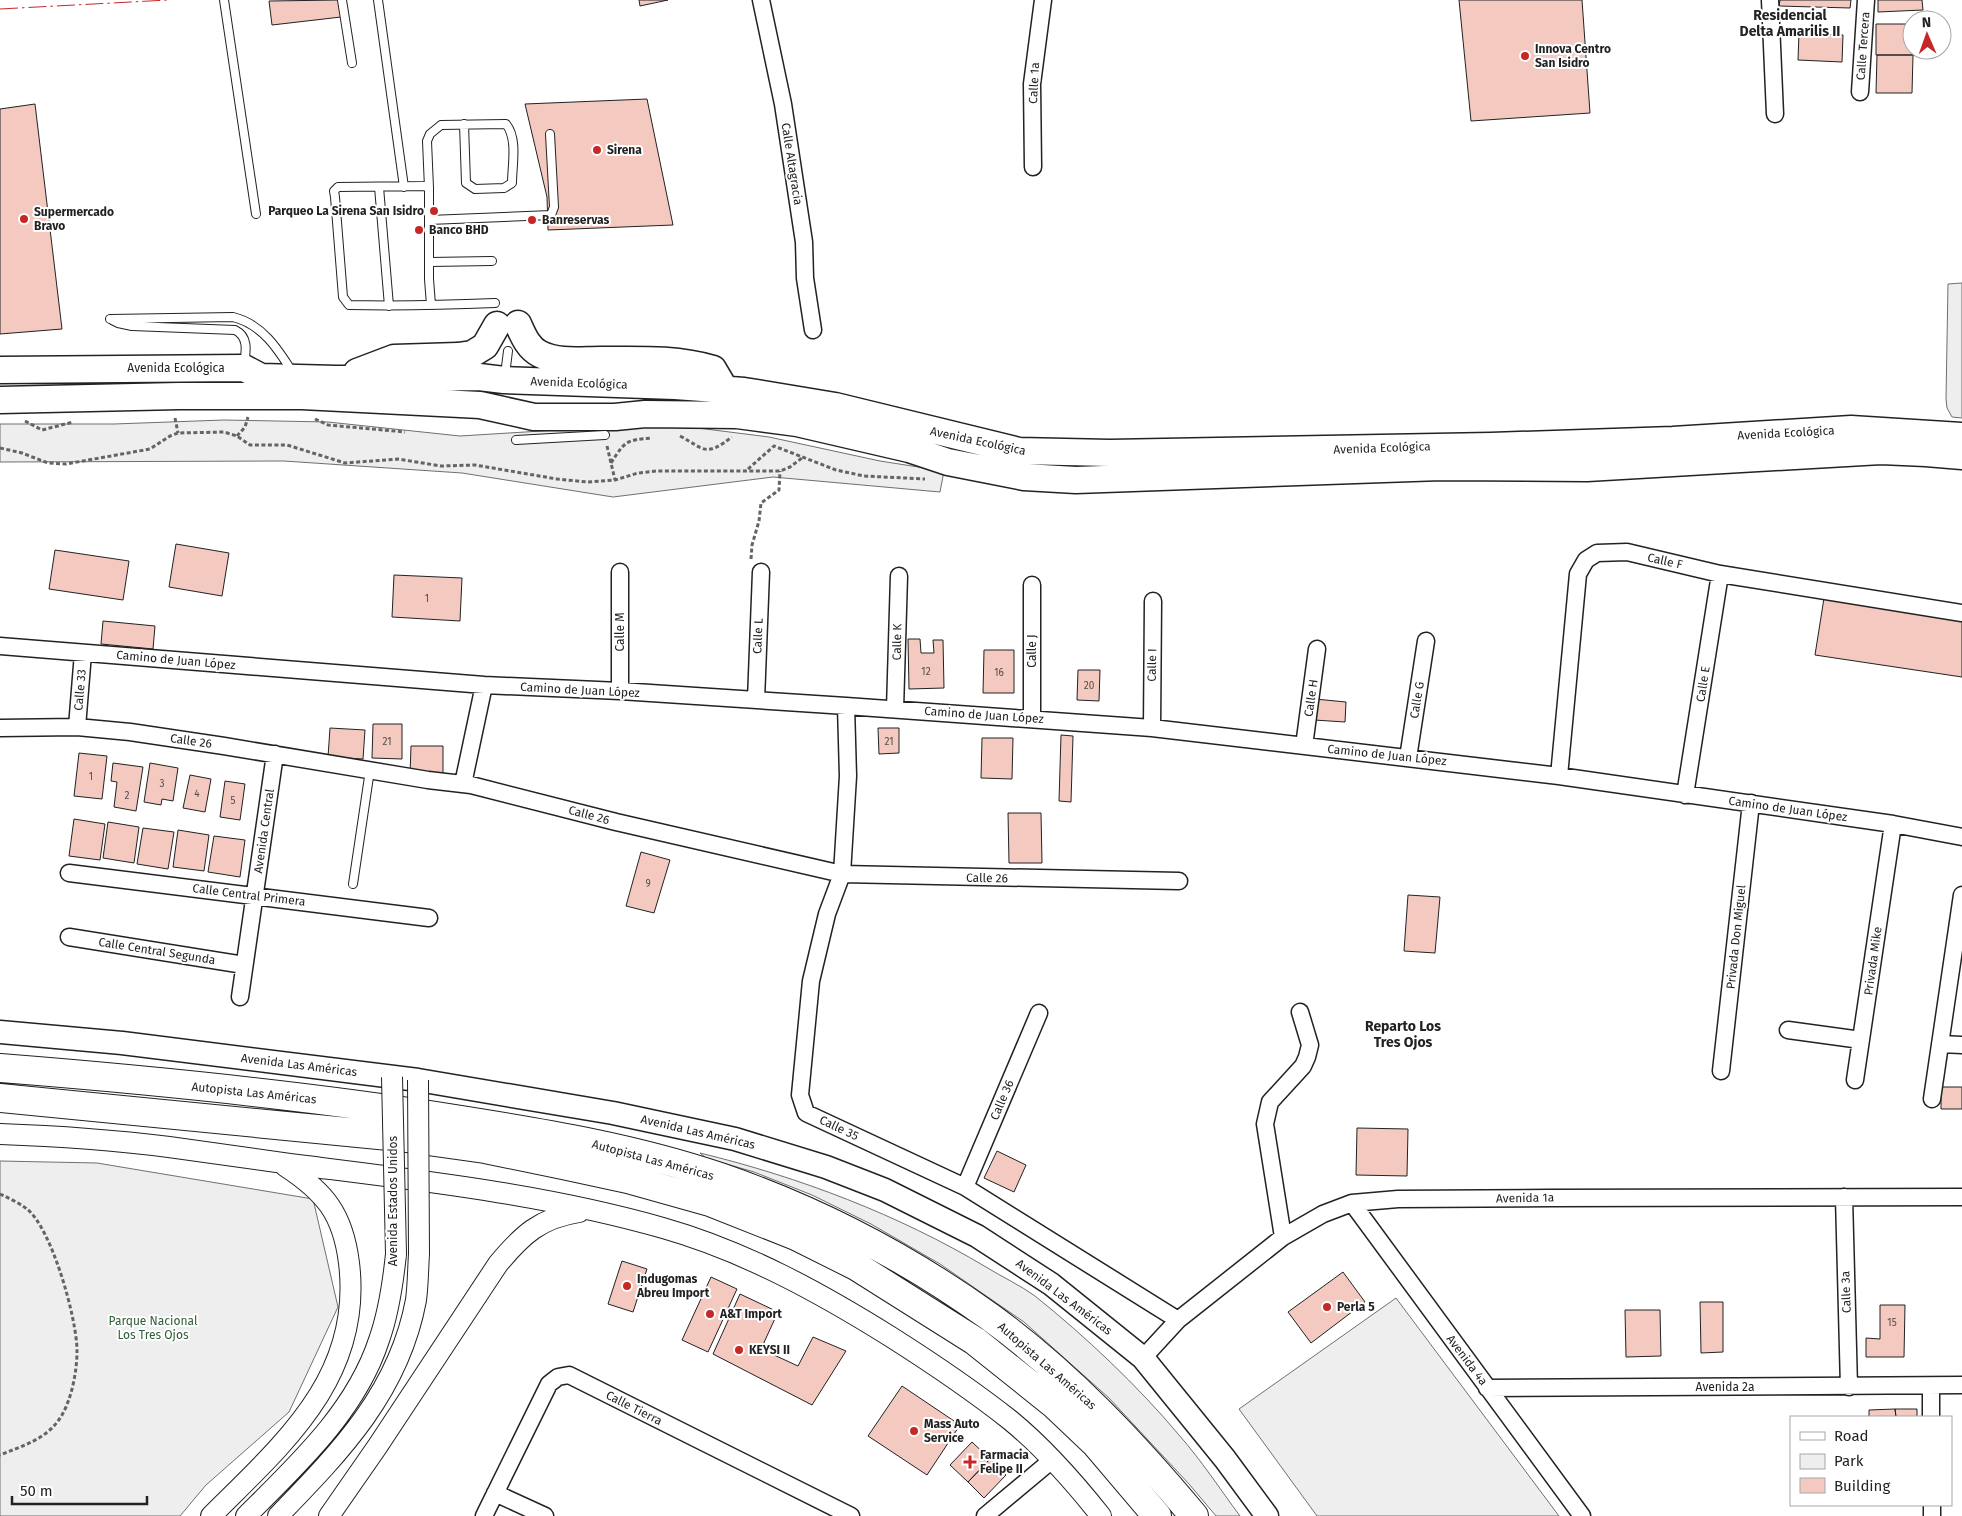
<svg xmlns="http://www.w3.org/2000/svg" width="1962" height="1516" font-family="'Fira Sans',sans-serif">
	<rect width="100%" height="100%" fill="#fff"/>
	<path fill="#eee" stroke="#6f6f6f" d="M1962,283V418L1952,417L1947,408L1946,399L1948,284Z
		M224,420L328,422L460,436L574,429L674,425L769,437L880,461L944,471L940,492L773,477L613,497L462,473L284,461L0,462V424H114Z
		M700,1153C799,1177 899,1215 986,1267C1002,1277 1020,1285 1035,1296C1085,1336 1138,1386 1179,1435C1201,1460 1220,1489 1240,1516H1216L1189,1484L1109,1398L1024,1322L940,1264L871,1224L812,1195L754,1172L706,1158Z
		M0,1161L97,1163L313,1199L338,1307L289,1412L206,1485L180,1516H0Z
		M1396,1298L1559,1516H1317L1239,1409Z"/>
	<path fill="#f3c9c0" stroke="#222" d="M339,0L341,17L272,25L269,1Z
		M639,0H668L640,6Z
		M1459,0H1582L1590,113L1471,121Z
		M1780,0H1851L1850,8L1779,6Z
		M1878,0H1922L1923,10L1878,12Z
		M1876,24H1912V50H1915V55H1876Z
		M1799,33L1843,35L1842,62L1798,60Z
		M1877,55H1913L1912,93H1876Z
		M647,99L673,225L548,230L547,197L525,104Z
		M35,104L62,329L0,334V109Z
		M176,544L229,553L222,596L169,587Z
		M55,550L129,561L123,600L49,589Z
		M394,575L462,578L460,621L392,617Z
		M1824,598L1962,619V677L1815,655Z
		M103,621L155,626L153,649L101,644Z
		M908,639H920L921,653H934L933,640H943L944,688L909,689Z
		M984,650H1014V693H983Z
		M1078,670H1100L1099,701L1077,700Z
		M1315,699L1346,702L1345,722L1314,720Z
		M373,724H402V759L372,758Z
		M330,728L365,730L363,759L328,757Z
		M878,728H899V753L879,754Z
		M1061,735L1073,736L1071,802L1059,801Z
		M982,738H1013L1012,779L981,778Z
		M411,746H443V775H410Z
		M79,753L107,756L102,799L74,796Z
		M113,763L143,767L136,811L114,807L117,782L111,781Z
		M150,763L178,768L173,801L162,799L161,805L144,802Z
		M190,775L211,779L205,812L183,808Z
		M225,781L245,784L240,820L220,817Z
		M1008,813H1041L1042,863H1009Z
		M74,819L105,824L100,860L69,856Z
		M108,822L139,827L134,863L103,858Z
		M143,828L174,832L168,869L137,864Z
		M178,830L209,835L204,871L173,867Z
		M214,836L245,840L240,877L208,872Z
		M641,852L670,860L654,913L626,906Z
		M1408,895L1440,897L1435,953L1404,951Z
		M1941,1087H1962V1109H1941Z
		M1357,1128L1408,1129L1407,1176L1356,1175Z
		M997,1151L1026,1165L1014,1192L984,1178Z
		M622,1261L647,1269L633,1312L608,1304Z
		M1343,1272L1365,1302L1311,1343L1288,1312Z
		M711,1277L737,1289L708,1352L682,1340Z
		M740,1294L778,1312L761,1349L798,1366L813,1337L846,1351L812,1405L713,1354Z
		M1700,1302H1723V1352L1701,1353Z
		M1880,1305H1905L1904,1357H1866V1338L1880,1339Z
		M1625,1310H1660L1661,1356L1626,1357Z
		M902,1386L960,1425L927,1475L868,1436Z
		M1895,1409H1917V1417H1896Z
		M1895,1409L1896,1417H1869V1410Z
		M972,1442L990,1459L968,1482L950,1465Z
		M990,1459L1006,1475L984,1498L968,1482Z"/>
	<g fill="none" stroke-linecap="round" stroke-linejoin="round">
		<g stroke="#222" stroke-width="10">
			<path id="service" d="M224,0L256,214
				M342,0L352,63
				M378,0L404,187
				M379,187L389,306
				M429,188L427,141L430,134L441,125L506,124C518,139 512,165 512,183L504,188L475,189L466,183L464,124
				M429,220L551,215L554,207L550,134
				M430,262L492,261
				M431,305L429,279V188L424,186L338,187L334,191L335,197L343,297L349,305C397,306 446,305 495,303
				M110,319L233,317C262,324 278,349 293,373
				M112,320L118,323L132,326L235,330C249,337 246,351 244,365
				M505,375L508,351
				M516,440L605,435
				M353,884L370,770"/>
		</g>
		<g stroke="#222" stroke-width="19">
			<path id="minor" d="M761,0L783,104L804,242L805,278L813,330
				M1770,0L1775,114
				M1860,92L1866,0
				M1033,167L1032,84L1043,0
				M1032,585V718
				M0,646L484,685L620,691L846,706L1152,728L1559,776L1893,824L1962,837
				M620,691V572
				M756,700L761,572
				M846,706L848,776L842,874L827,914L811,981L800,1095L806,1113L965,1187L1178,1320
				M895,709L899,576
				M77,727L83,653
				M0,728L77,727L130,732L224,746L428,780L471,785L616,822L842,874L1179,881
				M1152,728L1153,601
				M1304,746L1317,649
				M1408,758L1426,641
				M1559,776L1578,574L1586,560L1597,553L1627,552L1720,574L1962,613
				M463,784L484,685
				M1685,795L1720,574
				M69,873L429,918
				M69,937L244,965
				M240,997L275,754
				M1788,1030L1861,1040
				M1940,1044L1962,1045
				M1721,1071L1751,803
				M1855,1080L1893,824
				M1932,1099L1962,895
				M965,1187L1039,1013
				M1844,1197L1849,1387
				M1352,1203L1582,1516
				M1283,1237L1265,1124L1270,1102L1303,1066L1307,1057L1310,1045L1300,1012
				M1143,1358L1178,1320L1283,1237L1323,1214L1352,1203L1398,1199L1549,1198L1962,1197
				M1931,1386V1417
				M1487,1388L1962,1385
				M495,1493L545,1516
				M1932,1505V1516
				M484,1516L549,1384L558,1377L569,1375L851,1516
				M985,1516L1052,1460"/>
		</g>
		<g stroke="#222" stroke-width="22">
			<path id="tertiary" d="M0,1134C56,1136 113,1140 169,1147C214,1153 260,1160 306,1166C425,1181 548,1195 663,1228C744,1251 819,1292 891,1337C932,1363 972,1390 1010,1420C1043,1447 1074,1482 1101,1516
				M211,1516C283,1444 363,1377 349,1263C343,1214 325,1192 285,1166
				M246,1516C297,1465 356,1411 379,1340C389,1312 393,1283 396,1254
				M278,1516C340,1452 399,1392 416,1300C418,1285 418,1269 419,1254
				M329,1516L377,1447L498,1264C522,1235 540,1218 579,1212"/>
		</g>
		<g stroke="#222" stroke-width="25">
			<path id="secondary" d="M0,1032L122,1043L418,1080L613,1113L735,1139L826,1167L885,1190L977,1236L1051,1284L1143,1358L1225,1459L1267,1516"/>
		</g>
		<g stroke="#222" stroke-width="29">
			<path id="primary" d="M518,324C523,335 528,348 540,354C558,363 580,360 600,360C639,360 676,358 713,369L726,391
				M0,370L244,368L261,377L336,379L479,377L504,380L675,386L744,391L835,406L1019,451L1110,453L1491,446L1673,440L1851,429L1962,436
				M357,372L394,358L458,356L472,354L485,346L497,325
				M0,400L179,396H302L480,405L534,417H615L645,414L737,415L797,423L909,449L948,462L1024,477L1076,480L1441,467L1587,468L1881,451L1926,453L1962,456"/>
		</g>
		<g stroke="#222" stroke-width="30">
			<path id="motorway" d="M0,1068C152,1080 304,1095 455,1119C544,1133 635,1148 720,1177C816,1210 908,1258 990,1317C1067,1373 1133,1443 1194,1516
				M0,1098L399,1137L485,1149L563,1165L628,1179L710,1202L796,1236L856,1266L975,1341L1055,1405L1095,1443L1157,1516"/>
		</g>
		<path stroke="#646464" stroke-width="3" stroke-dasharray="4 2.5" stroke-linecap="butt" d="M175,418L178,433
			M315,419L328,425L405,432
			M25,421L42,430L73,422
			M237,436L245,427L248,417
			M680,436C706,450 705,457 732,437
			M607,446L615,480
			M0,448L22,453L48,463L66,464L150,449L170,436L178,433L224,432L237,436L250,445H287L345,463L398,459L441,466L475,465L557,479L587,482L615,480L638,473L657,471H780L790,467L802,458
			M611,463C625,441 626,440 652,438
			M748,469L774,446L836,470L864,476L925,479
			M751,559L752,545L759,521L761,503L779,490L780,471
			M0,1194C9,1198 19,1203 27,1209C52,1229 77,1319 77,1351C77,1372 71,1404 58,1421C44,1440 22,1446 0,1455"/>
		<use href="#service" stroke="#fff" stroke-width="8"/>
		<use href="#minor" stroke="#fff" stroke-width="16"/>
		<use href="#tertiary" stroke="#fff" stroke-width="20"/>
		<use href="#secondary" stroke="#fff" stroke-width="22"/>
		<use href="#primary" stroke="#fff" stroke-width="26"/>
		<use href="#motorway" stroke="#fff" stroke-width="28"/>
		<g stroke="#222" stroke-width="22" stroke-linecap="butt">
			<path id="tertiary-bridge" d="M392,1077L396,1254
				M418,1080L419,1254"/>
		</g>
		<use href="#tertiary-bridge" stroke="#fff" stroke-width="20"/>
		<path stroke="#c62828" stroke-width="1" stroke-dasharray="18 4 2.5 4" stroke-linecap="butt" d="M0,9L168,0"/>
	</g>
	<g fill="#c62828" stroke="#fff" stroke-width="2">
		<circle cx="1525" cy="56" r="5"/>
		<circle cx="597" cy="150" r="5"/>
		<circle cx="434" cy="211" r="5"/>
		<circle cx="24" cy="219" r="5"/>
		<circle cx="532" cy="220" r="5"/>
		<circle cx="419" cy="230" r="5"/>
		<circle cx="627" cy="1286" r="5"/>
		<circle cx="1327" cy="1307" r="5"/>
		<circle cx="710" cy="1314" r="5"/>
		<circle cx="739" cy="1350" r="5"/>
		<circle cx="914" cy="1431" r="5"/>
		<path d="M967.5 1454.5h5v5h5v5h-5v5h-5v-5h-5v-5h5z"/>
	</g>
	<g text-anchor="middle" stroke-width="4" stroke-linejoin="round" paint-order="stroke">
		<g font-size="10" fill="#564c4a">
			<text x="427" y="602">1</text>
			<text x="926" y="675">12</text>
			<text x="999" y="676">16</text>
			<text x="1089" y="689">20</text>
			<text x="387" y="745">21</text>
			<text x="889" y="745">21</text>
			<text x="91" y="780">1</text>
			<text x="162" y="787">3</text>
			<text x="197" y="797">4</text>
			<text x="127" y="799">2</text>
			<text x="233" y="804">5</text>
			<text x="648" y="887">9</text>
			<text x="1892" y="1326">15</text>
		</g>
		<g font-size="12" fill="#222" stroke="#fff">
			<text transform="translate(1863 46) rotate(-86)" y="4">Calle Tercera</text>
			<text transform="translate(1034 83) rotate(-87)" y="4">Calle 1a</text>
			<text transform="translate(792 164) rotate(81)" y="4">Calle Altagracia</text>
			<text x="176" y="372">Avenida Ecológica</text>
			<text transform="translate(579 383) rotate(2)" y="4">Avenida Ecológica</text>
			<text transform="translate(1786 433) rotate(-3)" y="4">Avenida Ecológica</text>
			<text transform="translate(978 441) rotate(12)" y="4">Avenida Ecológica</text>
			<text transform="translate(1382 448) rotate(-2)" y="4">Avenida Ecológica</text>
			<text transform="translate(1665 561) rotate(13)" y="4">Calle F</text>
			<text transform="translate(620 632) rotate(-90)" y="4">Calle M</text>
			<text transform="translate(758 636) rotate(-88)" y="4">Calle L</text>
			<text transform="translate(897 642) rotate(-89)" y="4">Calle K</text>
			<text transform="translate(1032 651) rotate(-90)" y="4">Calle J</text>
			<text transform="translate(176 660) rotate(5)" y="4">Camino de Juan López</text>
			<text transform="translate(1152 665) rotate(-89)" y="4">Calle I</text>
			<text transform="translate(1703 684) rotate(-81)" y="4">Calle E</text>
			<text transform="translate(80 690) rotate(-85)" y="4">Calle 33</text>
			<text transform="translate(580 690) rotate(3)" y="4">Camino de Juan López</text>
			<text transform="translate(1311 698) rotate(-82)" y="4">Calle H</text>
			<text transform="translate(1417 700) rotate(-81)" y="4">Calle G</text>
			<text transform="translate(984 715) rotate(4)" y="4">Camino de Juan López</text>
			<text transform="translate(191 741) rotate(8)" y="4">Calle 26</text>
			<text transform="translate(1387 755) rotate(6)" y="4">Camino de Juan López</text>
			<text transform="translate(1788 809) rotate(8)" y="4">Camino de Juan López</text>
			<text transform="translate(589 815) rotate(15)" y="4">Calle 26</text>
			<text transform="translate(264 831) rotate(-82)" y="4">Avenida Central</text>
			<text transform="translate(987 878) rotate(1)" y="4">Calle 26</text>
			<text transform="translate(249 895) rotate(7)" y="4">Calle Central Primera</text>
			<text transform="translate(1736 937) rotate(-84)" y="4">Privada Don Miguel</text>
			<text transform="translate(157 951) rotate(9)" y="4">Calle Central Segunda</text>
			<text transform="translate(1873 961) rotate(-82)" y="4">Privada Mike</text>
			<text transform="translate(299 1065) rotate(7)" y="4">Avenida Las Américas</text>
			<text transform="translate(254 1093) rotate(6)" y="4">Autopista Las Américas</text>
			<text transform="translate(1002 1100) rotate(-67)" y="4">Calle 36</text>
			<text transform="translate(839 1128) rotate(25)" y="4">Calle 35</text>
			<text transform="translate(698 1132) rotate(13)" y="4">Avenida Las Américas</text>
			<text transform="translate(653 1160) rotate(15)" y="4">Autopista Las Américas</text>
			<text transform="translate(1525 1198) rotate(-1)" y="4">Avenida 1a</text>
			<text transform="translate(393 1201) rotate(-90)" y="4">Avenida Estados Unidos</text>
			<text transform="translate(1846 1292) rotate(-92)" y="4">Calle 3a</text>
			<text transform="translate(1064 1297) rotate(37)" y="4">Avenida Las Américas</text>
			<text transform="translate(1467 1360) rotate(53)" y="4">Avenida 4a</text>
			<text transform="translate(1047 1366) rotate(41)" y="4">Autopista Las Américas</text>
			<text x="1725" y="1391">Avenida 2a</text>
			<text transform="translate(634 1408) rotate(27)" y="4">Calle Tierra</text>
		</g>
		<g font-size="12" font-weight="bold" fill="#222" stroke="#fff" text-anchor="start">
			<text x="1535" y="53">Innova Centro<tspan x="1535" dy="14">San Isidro</tspan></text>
			<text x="607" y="154">Sirena</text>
			<text x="424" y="215" text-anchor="end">Parqueo La Sirena San Isidro</text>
			<text x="34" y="216">Supermercado<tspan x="34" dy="14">Bravo</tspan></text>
			<text x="542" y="224">Banreservas</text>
			<text x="429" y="234">Banco BHD</text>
			<text x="637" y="1283">Indugomas<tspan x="637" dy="14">Abreu Import</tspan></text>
			<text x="1337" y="1311">Perla 5</text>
			<text x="720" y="1318">A&amp;T Import</text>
			<text x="749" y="1354">KEYSI II</text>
			<text x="924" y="1428">Mass Auto<tspan x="924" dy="14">Service</tspan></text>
			<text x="980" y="1459">Farmacia<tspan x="980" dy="14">Felipe II</tspan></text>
		</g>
		<g font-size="12" fill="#2f5e38" stroke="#fff">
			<text x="153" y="1325">Parque Nacional<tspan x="153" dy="14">Los Tres Ojos</tspan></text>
		</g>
		<g font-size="14" font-weight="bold" fill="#222" stroke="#fff">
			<text x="1790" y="20">Residencial<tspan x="1790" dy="16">Delta Amarilis II</tspan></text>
			<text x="1403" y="1031">Reparto Los<tspan x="1403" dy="16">Tres Ojos</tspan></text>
		</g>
	</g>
	<rect x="1790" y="1416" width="162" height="90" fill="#ffffff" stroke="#a7a7a7"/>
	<rect x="1800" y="1432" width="25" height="8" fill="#ffffff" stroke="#a7a7a7"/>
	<text x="1834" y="1441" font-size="15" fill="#222222">Road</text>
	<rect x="1800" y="1454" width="25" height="15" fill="#eeeeee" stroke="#a7a7a7"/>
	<text x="1834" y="1466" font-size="15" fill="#222222">Park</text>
	<rect x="1800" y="1478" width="25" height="15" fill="#f3c9c0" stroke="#a7a7a7"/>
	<text x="1834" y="1491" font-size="15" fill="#222222">Building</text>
	<g transform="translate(1927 35) rotate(358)"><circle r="24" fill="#ffffff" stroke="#a7a7a7"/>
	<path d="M0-4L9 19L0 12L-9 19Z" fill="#c62828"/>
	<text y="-8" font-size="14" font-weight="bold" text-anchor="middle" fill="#222222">N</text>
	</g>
	<path d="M12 1496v8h135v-8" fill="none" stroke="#222222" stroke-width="2.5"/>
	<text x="20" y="1496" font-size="15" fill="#222222" stroke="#ffffff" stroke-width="4" paint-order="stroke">50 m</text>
</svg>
